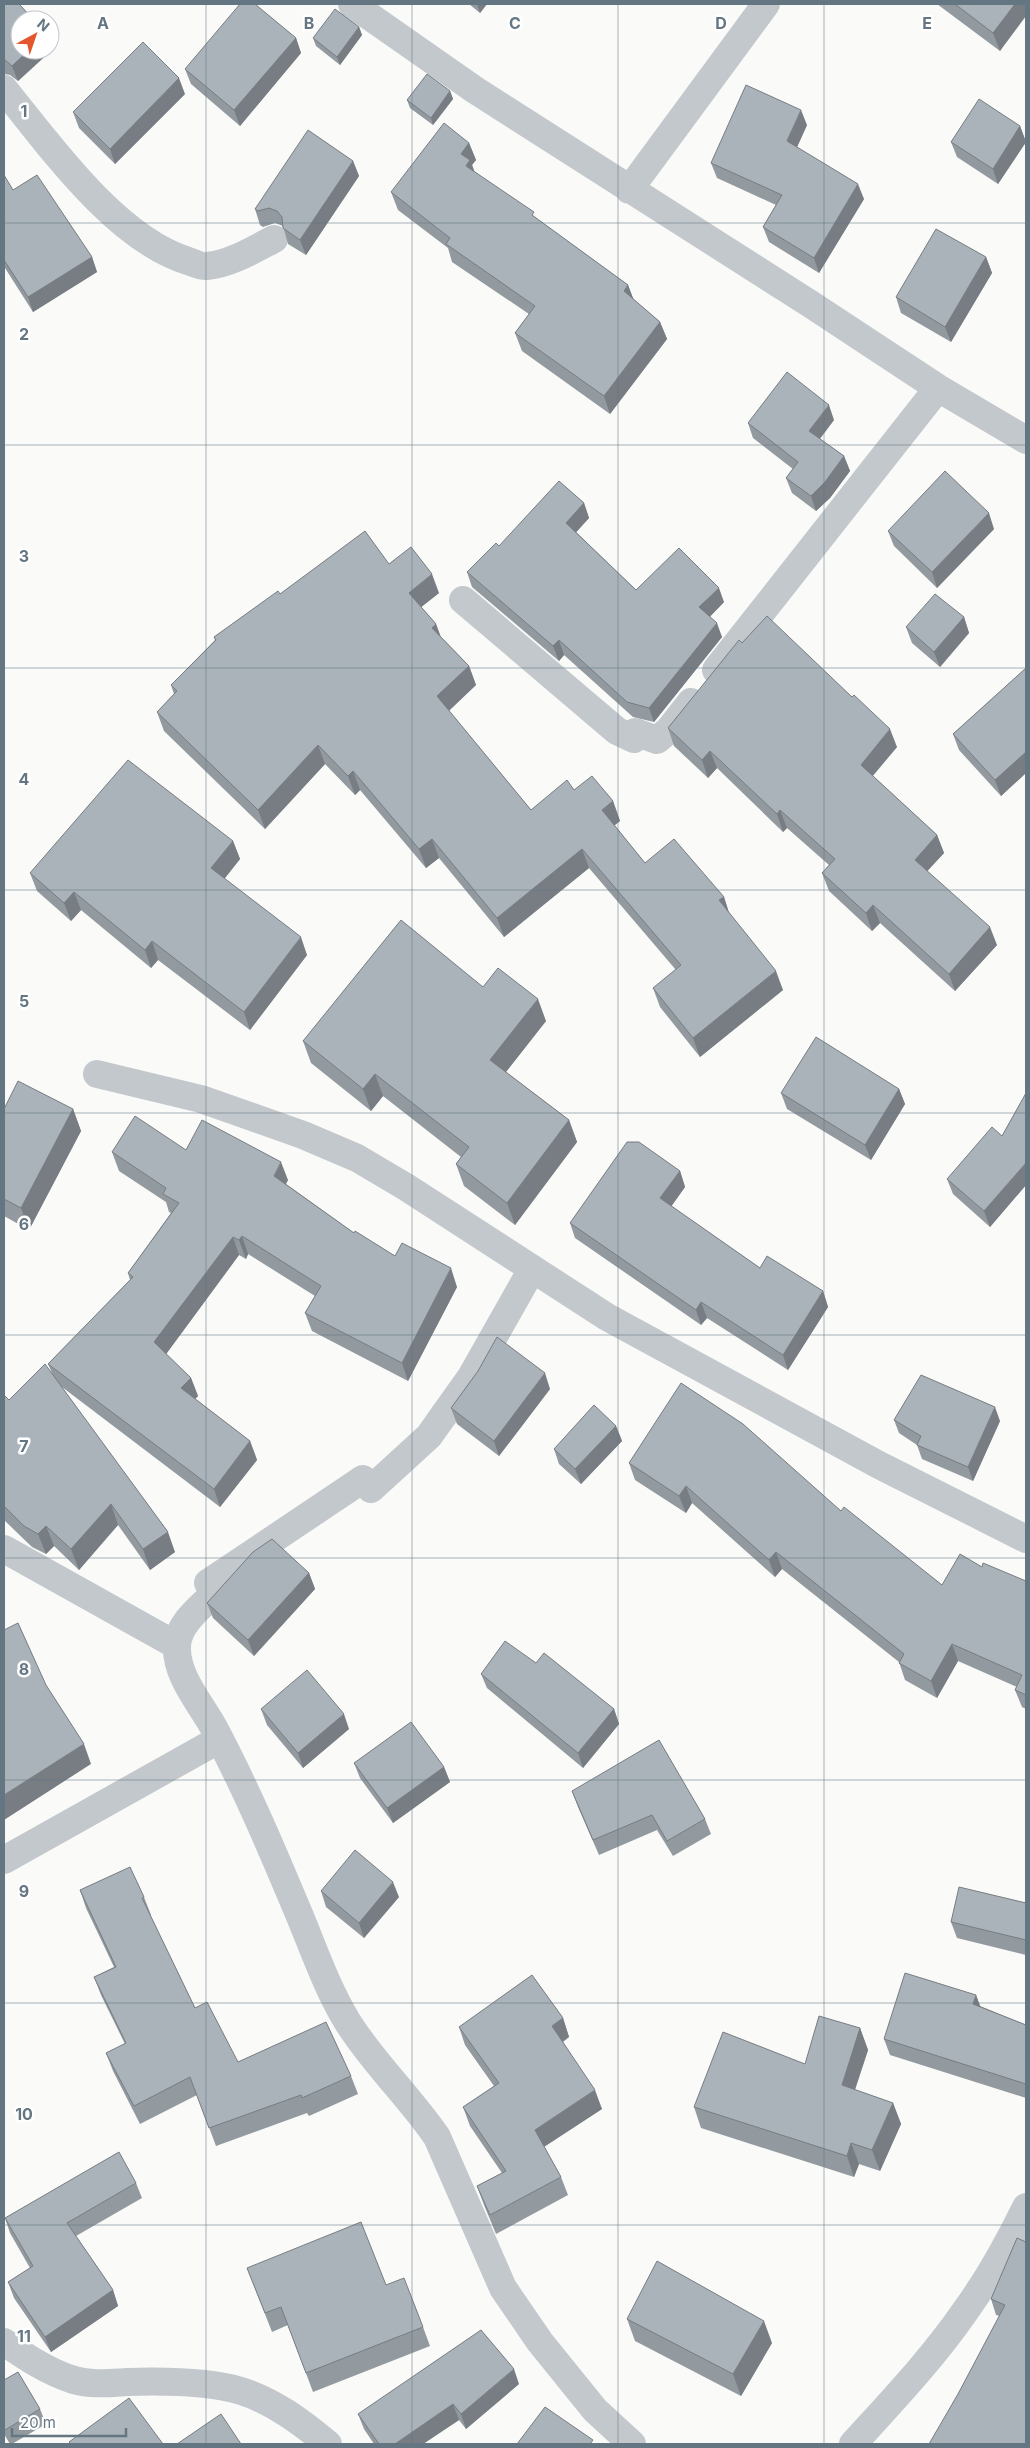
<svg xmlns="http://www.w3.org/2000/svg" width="1030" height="2448" font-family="Inter,sans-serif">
	<rect width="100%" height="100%" fill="#fafaf8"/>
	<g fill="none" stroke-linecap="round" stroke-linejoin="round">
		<path stroke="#c3c8cc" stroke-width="28" d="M352,4L475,90L812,305L938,388L1026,440
			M4,89C50,146 116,239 188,261C194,263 201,267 207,266C230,264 253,250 274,239
			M629,190L766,4
			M463,600L617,731L634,739L635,732L657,740L669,730L691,702
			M716,670L938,388
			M97,1074L201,1099L303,1135L357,1158L406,1187L607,1317L879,1465L1026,1539
			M532,1269L471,1377L446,1412L429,1436L371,1489L363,1479L208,1583L215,1593C200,1607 177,1625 177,1647C176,1676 201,1704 214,1728C246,1788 273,1852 299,1914C314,1950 327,1988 347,2021C373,2063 409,2096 437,2137L503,2288L540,2342L595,2410L632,2444
			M4,1549L176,1645
			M4,1860L220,1739
			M4,2342C26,2357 48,2372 74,2380C91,2385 109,2383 127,2382C160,2381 209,2381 241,2391C275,2402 301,2422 328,2444
			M853,2444C892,2401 933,2358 966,2310C989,2278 1009,2242 1026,2207"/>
	</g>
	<path fill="#929a9f" d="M4,4L50,50V41L53,49L18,81L10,75L4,74Z
		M469,4H487L480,13Z
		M937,4H1026L1000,51Z
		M359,27L362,35L340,65L316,46L313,38Z
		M296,38L301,53L240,126L191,84L185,69Z
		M450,91L453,99L433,125L410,108L407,100Z
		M185,94L115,164L79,128L73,112Z
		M807,125L797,147L864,199L819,273L769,242L763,227L776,205L717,178L711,163Z
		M1020,126L1026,142L998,184L957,157L951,142Z
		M469,143L476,160L472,165L474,171L536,218L628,285L633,299L660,322L667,339L610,414L522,351L515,333L529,314L452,262L448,248L398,210L391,192Z
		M353,161L359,176L306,255L288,244L283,226L275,223L263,227L260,225L255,209Z
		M4,175L13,190L92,257L97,272L33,312L5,268L4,269Z
		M986,257L992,273L951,342L901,313L896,297Z
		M834,420L820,439L844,456L850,471L830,498L816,511L792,493L786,478L793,469L753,438L748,423Z
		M584,503L589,518L576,532L636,590L724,602L710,616L722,637L654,722L633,717L564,655L559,661L472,587L467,572L499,546Z
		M994,529L937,588L894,546L888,531Z
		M389,564L439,593L421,607L436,624L441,637L469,666L476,685L449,711L531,810L574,790L613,801L620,821L614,825L645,863L724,897L729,913L783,990L700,1057L660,1007L653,988L676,970L589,868L504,937L439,858L426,868L360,790L355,795L325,764L265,829L164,731L157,712L174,694L171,685L215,640L214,637L280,594Z
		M964,617L969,633L940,667L912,643L906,627Z
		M742,643L897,747L873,776L937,835L944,853L927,871L997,945L955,991L880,923L872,931L829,891L822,873L829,865L787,828L783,832L717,768L708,778L674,746L668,728Z
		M1026,668V773L1001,796L959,750L953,734Z
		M233,841L240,859L224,879L307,955L250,1030L158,960L151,968L81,910L71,921L37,891L30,873Z
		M483,987L546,1021L506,1072L569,1120L577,1142L515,1225L464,1186L456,1164L461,1157L383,1096L371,1111L311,1063L303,1041Z
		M899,1089L905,1104L871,1160L787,1109L781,1093Z
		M1026,1093V1185L990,1227L953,1194L947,1179L1002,1136Z
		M4,1109H73L81,1131L29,1230L4,1216Z
		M186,1150L288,1180L286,1184L354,1233L395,1256L457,1287L408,1381L312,1331L305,1313L315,1296L248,1254L246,1259L239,1255L166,1354L191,1378L198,1396L195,1399L250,1441L257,1460L220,1507L62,1387L175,1552L150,1570L118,1525L79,1570L54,1546L46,1554L32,1547L4,1520V1395L9,1400L52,1373L48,1364L130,1280L128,1273L171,1213L169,1212L166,1202L119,1171L112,1152Z
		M680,1171L685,1187L671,1206L760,1268L823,1291L828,1307L788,1370L707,1318L701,1325L575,1238L570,1223Z
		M550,1389L499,1456L457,1424L451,1408Z
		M894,1420L1000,1421L973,1481L922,1459L917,1445L899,1433Z
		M616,1426L622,1441L581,1484L559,1464L554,1449Z
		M629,1463L841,1511L942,1585L982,1567L1026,1581V1709L1022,1707L1015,1690L1017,1687L958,1661L937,1698L905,1680L899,1662L782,1569L775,1577L692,1503L686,1513L635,1480Z
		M309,1573L315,1589L254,1656L213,1618L207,1603Z
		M536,1663L614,1709L619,1724L583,1768L487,1688L481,1674Z
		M261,1709L349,1729L303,1768L267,1725Z
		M354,1763L444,1767L450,1782L393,1823L360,1778Z
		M572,1791L705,1819L711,1834L673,1856L657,1830L599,1855L578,1807Z
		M80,1890L144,1897L151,1915H150L195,2008L238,2062L351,2076L358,2094L309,2116L307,2113L216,2146L197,2095L140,2124L113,2071L106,2053L125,2044L101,1995L94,1977L114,1967L86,1908Z
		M321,1891L399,1897L364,1938L326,1907Z
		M1026,1903V1955L957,1938L951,1922Z
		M976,1995L980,2006L1026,2025V2098L890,2055L884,2039Z
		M563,2018L569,2037L563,2042L602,2109L544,2147L561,2177L568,2195L496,2234L484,2205L477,2186L502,2173L470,2126L463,2107L494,2086L465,2045L459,2027Z
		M860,2028L868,2050L855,2090L893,2103L901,2124L880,2171L859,2164L854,2177L701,2128L694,2107L805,2064Z
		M136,2183L142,2198L76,2236L113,2290L118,2306L51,2352L14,2298L8,2282L30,2268L10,2233L5,2218Z
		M1026,2242V2444L958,2394L1000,2316L996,2315L991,2299Z
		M247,2268L386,2285L423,2327L430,2346L313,2392L288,2325L272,2332Z
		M627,2319L772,2343L741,2396L635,2341Z
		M4,2380L40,2409L46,2424L12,2444H10L4,2434Z
		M519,2384L466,2429L459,2420L423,2444H374L364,2429L358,2414Z"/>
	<path fill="#777d82" d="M477,4H487L480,13Z
		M1015,4H1026V16L1000,51L993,33Z
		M359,27L362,35L340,65L337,57Z
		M296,38L301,53L240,126L234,110Z
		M50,41L53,49L18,81L12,66L29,50H50Z
		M179,78L185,94L115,164L110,149Z
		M450,91L453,99L433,125L431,118Z
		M801,110L807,125L793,156L787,141Z
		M1020,126L1026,142L998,184L993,169Z
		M469,143L476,160L472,165L477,178L468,171L461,154Z
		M353,161L359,176L306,255L300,240Z
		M858,184L864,199L819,273L814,258Z
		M92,257L97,272L33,312L28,297Z
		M986,257L992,273L951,342L945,327Z
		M628,285L635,303L624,291Z
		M660,322L667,339L610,414L604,396Z
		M829,405L834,420L814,446L809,431Z
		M844,456L850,471L830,498L816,511L811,496Z
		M584,503L589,518L571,538L566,523Z
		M989,513L994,529L937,588L932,572Z
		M432,574L439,593L415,612L409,593Z
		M719,588L724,602L705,622L699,607Z
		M964,617L969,633L940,667L934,652Z
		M717,623L722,637L654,722L649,708Z
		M436,624L443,644L432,628Z
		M559,640L564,655L559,661L553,646Z
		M469,666L476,685L444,715L437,696Z
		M890,729L897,747L867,782L861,765Z
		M318,745L325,764L265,829L258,810Z
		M710,751L717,768L708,778L702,760Z
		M1026,752V773L1001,796L995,780Z
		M353,771L360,790L355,795L348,776Z
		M613,801L620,821L609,830L602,810Z
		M780,810L787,828L783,832L777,814Z
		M937,835L944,853L921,878L915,860Z
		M432,839L439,858L426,868L419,849Z
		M233,841L240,859L218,887L211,868Z
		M582,849L589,868L504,937L497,918Z
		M74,892L81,910L71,921L64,903Z
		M724,897L730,916L719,900Z
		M873,905L880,923L872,931L866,913Z
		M990,927L997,945L955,991L949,974Z
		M301,937L307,955L250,1030L244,1012Z
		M152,941L158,960L151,968L145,950Z
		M776,971L783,990L700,1057L693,1038Z
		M538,999L546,1021L498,1082L490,1060Z
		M375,1074L383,1096L371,1111L363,1089Z
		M899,1089L905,1104L871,1160L865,1145Z
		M73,1109L81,1131L29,1230L21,1208Z
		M569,1120L577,1142L515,1225L507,1203Z
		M281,1162L288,1180L280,1194L274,1176Z
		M1026,1163V1185L990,1227L984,1211Z
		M680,1171L685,1187L666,1214L660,1198Z
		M242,1236L248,1254L246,1259L239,1240Z
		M233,1237L239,1255L161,1361L154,1342Z
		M451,1268L457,1287L408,1381L402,1363Z
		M823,1291L828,1307L788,1370L783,1355Z
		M701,1302L707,1318L701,1325L696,1310Z
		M545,1373L550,1389L499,1456L494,1441Z
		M191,1378L198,1396L188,1406L181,1388Z
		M995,1407L1000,1421L973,1481L968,1467Z
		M616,1426L622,1441L581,1484L575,1469Z
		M250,1441L257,1460L220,1507L214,1489Z
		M686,1486L692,1503L686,1513L679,1496Z
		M111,1504L118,1525L79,1570L71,1549Z
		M46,1526L54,1546L46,1554L38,1534Z
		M168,1532L175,1552L150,1570L143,1549Z
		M776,1552L782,1569L775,1577L769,1560Z
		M309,1573L315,1589L254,1656L248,1640Z
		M952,1644L958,1661L937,1698L931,1681Z
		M614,1709L619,1724L583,1768L578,1753Z
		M344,1714L349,1729L303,1768L298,1753Z
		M84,1744L91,1764L4,1820V1795Z
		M444,1767L450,1782L393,1823L387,1808Z
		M393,1882L399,1897L364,1938L359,1923Z
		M976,1995L982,2011L973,2004Z
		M563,2018L569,2037L559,2044L552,2026Z
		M860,2028L868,2050L849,2107L842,2085Z
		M595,2090L602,2109L542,2148L535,2130Z
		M893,2103L901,2124L880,2171L872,2150Z
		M851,2143L859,2164L854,2177L847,2156Z
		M113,2290L118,2306L51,2352L45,2337Z
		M764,2321L772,2343L741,2396L733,2374Z
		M514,2369L519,2384L466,2429L461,2414Z
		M453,2404L459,2420L423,2444H395Z"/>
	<path fill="#aab3b9" stroke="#777d82" d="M4,4H19L34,20H20V50H29L12,66L4,59Z
		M240,4H255L296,38L234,110L185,69Z
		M955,4H1015L993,33Z
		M335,9L359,27L337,57L313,38Z
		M143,42L179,78L110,149L73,112Z
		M427,74L450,91L431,118L407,100Z
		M746,85L801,110L787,141L858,184L814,258L763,227L782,195L711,163Z
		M979,99L1020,126L993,169L951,142Z
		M444,123L469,143L461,154L470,160L466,166L534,212L532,215L628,285L624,291L660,322L604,396L515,333L535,306L446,244L450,238L391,192Z
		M308,130L353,161L300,240L283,228L282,217L277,211L269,208L258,211L255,209Z
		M4,175L13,190L37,175L92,257L28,297L4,260Z
		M936,229L986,257L945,327L896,297Z
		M787,372L829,405L809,431L844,456L825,482L811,496L786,478L798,462L748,423Z
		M945,471L989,513L932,572L888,531Z
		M559,481L584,503L566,523L636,590L679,548L719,588L699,607L717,623L649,708L627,702L559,640L553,646L467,572L496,543L499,546Z
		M365,531L389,564L411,547L432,574L409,593L436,624L432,628L469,666L437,696L531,810L567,780L574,790L592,776L613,801L602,810L645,863L674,839L724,897L719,900L776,971L693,1038L653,988L681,965L582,849L497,918L432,839L419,849L353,771L348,776L318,745L258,810L157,712L177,691L171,685L216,640L214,637L278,591L280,594Z
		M935,594L964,617L934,652L906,627Z
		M767,616L852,697L854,695L890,729L861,765L937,835L915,860L990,927L949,974L873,905L866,913L822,873L835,859L780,810L777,814L710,751L702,760L668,728L739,640L742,643Z
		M1026,668V752L995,780L953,734Z
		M128,760L233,841L211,868L301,937L244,1012L152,941L145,950L74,892L64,903L30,873Z
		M401,920L483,987L498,968L538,999L490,1060L569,1120L507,1203L456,1164L469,1147L375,1074L363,1089L303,1041Z
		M816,1037L899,1089L865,1145L781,1093Z
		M18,1081L73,1109L21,1208L4,1199V1109Z
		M1026,1093V1163L984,1211L947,1179L992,1127L1002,1136Z
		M135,1116L186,1150L202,1120L281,1162L274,1176L354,1233L355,1231L395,1256L402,1243L451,1268L402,1363L305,1313L321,1286L242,1236L239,1240L233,1237L154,1342L191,1378L181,1388L250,1441L214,1489L48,1364L133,1277L128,1273L179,1203L163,1194L166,1188L112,1152Z
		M627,1142H639L680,1171L660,1198L760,1268L767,1256L823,1291L783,1355L701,1302L696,1310L570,1223Z
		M497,1337L545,1373L494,1441L451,1408L478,1371Z
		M45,1364L168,1532L143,1549L111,1504L71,1549L46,1526L38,1534L24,1526L4,1506V1395L9,1400Z
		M921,1375L995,1407L968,1467L917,1445L921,1436L894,1420Z
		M681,1383L743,1424L841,1511L844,1507L942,1585L960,1554L982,1567L983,1563L1026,1581V1695L1015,1690L1022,1675L952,1644L931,1681L899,1663L904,1654L776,1552L769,1560L686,1486L679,1496L629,1463Z
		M594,1405L616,1426L575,1469L554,1449Z
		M272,1539L309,1573L248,1640L207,1603L253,1552Z
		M18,1623L46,1685L84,1744L4,1795V1630Z
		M505,1641L536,1663L544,1653L614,1709L578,1753L481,1674Z
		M307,1670L344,1714L298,1753L261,1709Z
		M411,1722L444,1767L387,1808L354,1763Z
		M659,1740L705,1819L667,1841L652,1815L593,1840L572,1791Z
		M355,1850L393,1882L359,1923L321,1891Z
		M130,1867L144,1897L142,1898L195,2008L207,2002L238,2062L326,2022L351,2076L302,2098L301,2095L209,2128L190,2077L134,2106L106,2053L126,2043L94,1977L116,1967L80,1890Z
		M959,1887L1026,1903V1940L951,1922Z
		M905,1973L976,1995L973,2004L1026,2025V2084L884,2039Z
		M532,1975L563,2018L552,2026L595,2090L535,2130L561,2177L490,2215L477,2186L506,2171L463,2107L499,2083L459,2027Z
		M819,2016L860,2028L842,2085L893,2103L872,2150L851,2143L847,2156L694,2107L723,2032L805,2064Z
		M119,2152L136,2183L67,2223L113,2290L45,2337L8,2282L33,2266L5,2218Z
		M361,2222L386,2285L404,2278L423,2327L306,2373L281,2307L265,2313L247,2268Z
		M1017,2238L1026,2242V2444H929L958,2394L1005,2305L991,2299Z
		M657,2261L764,2321L733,2374L627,2319Z
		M481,2330L514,2369L461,2414L453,2404L395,2444H379L358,2414Z
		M18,2372L40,2409L5,2430L4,2428V2380Z
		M129,2398L163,2444H71L69,2442Z
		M545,2407L593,2440L590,2444H517Z
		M221,2414L241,2444H177Z"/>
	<path fill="none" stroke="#657683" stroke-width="1" stroke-opacity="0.55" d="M206,4V2444M412,4V2444M618,4V2444M824,4V2444M4,223H1026M4,445H1026M4,668H1026M4,890H1026M4,1113H1026M4,1335H1026M4,1558H1026M4,1780H1026M4,2003H1026M4,2225H1026"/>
	<g font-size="16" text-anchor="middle" font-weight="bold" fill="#657683" stroke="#fff" stroke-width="5" stroke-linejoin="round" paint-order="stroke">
		<text x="103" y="29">A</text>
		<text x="309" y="29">B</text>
		<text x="515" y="29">C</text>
		<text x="721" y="29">D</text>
		<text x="927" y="29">E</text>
		<text x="24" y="117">1</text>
		<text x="24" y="340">2</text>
		<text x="24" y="562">3</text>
		<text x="24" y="785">4</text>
		<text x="24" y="1007">5</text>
		<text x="24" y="1230">6</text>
		<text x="24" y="1452">7</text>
		<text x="24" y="1675">8</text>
		<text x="24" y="1897">9</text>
		<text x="24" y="2120">10</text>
		<text x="24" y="2342">11</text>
	</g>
	<rect width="1030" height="2448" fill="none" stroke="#657683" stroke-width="10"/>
	<g transform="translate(35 35) rotate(40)"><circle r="24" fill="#ffffff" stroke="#c1c8cd"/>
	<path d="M0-4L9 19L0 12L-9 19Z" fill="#e4572e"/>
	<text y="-8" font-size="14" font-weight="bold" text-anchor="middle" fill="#657683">N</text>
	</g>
	<path d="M12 2428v8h114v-8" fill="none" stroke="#657683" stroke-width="2.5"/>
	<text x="20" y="2428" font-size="15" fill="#657683" stroke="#ffffff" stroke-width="4" paint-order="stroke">20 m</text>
</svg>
